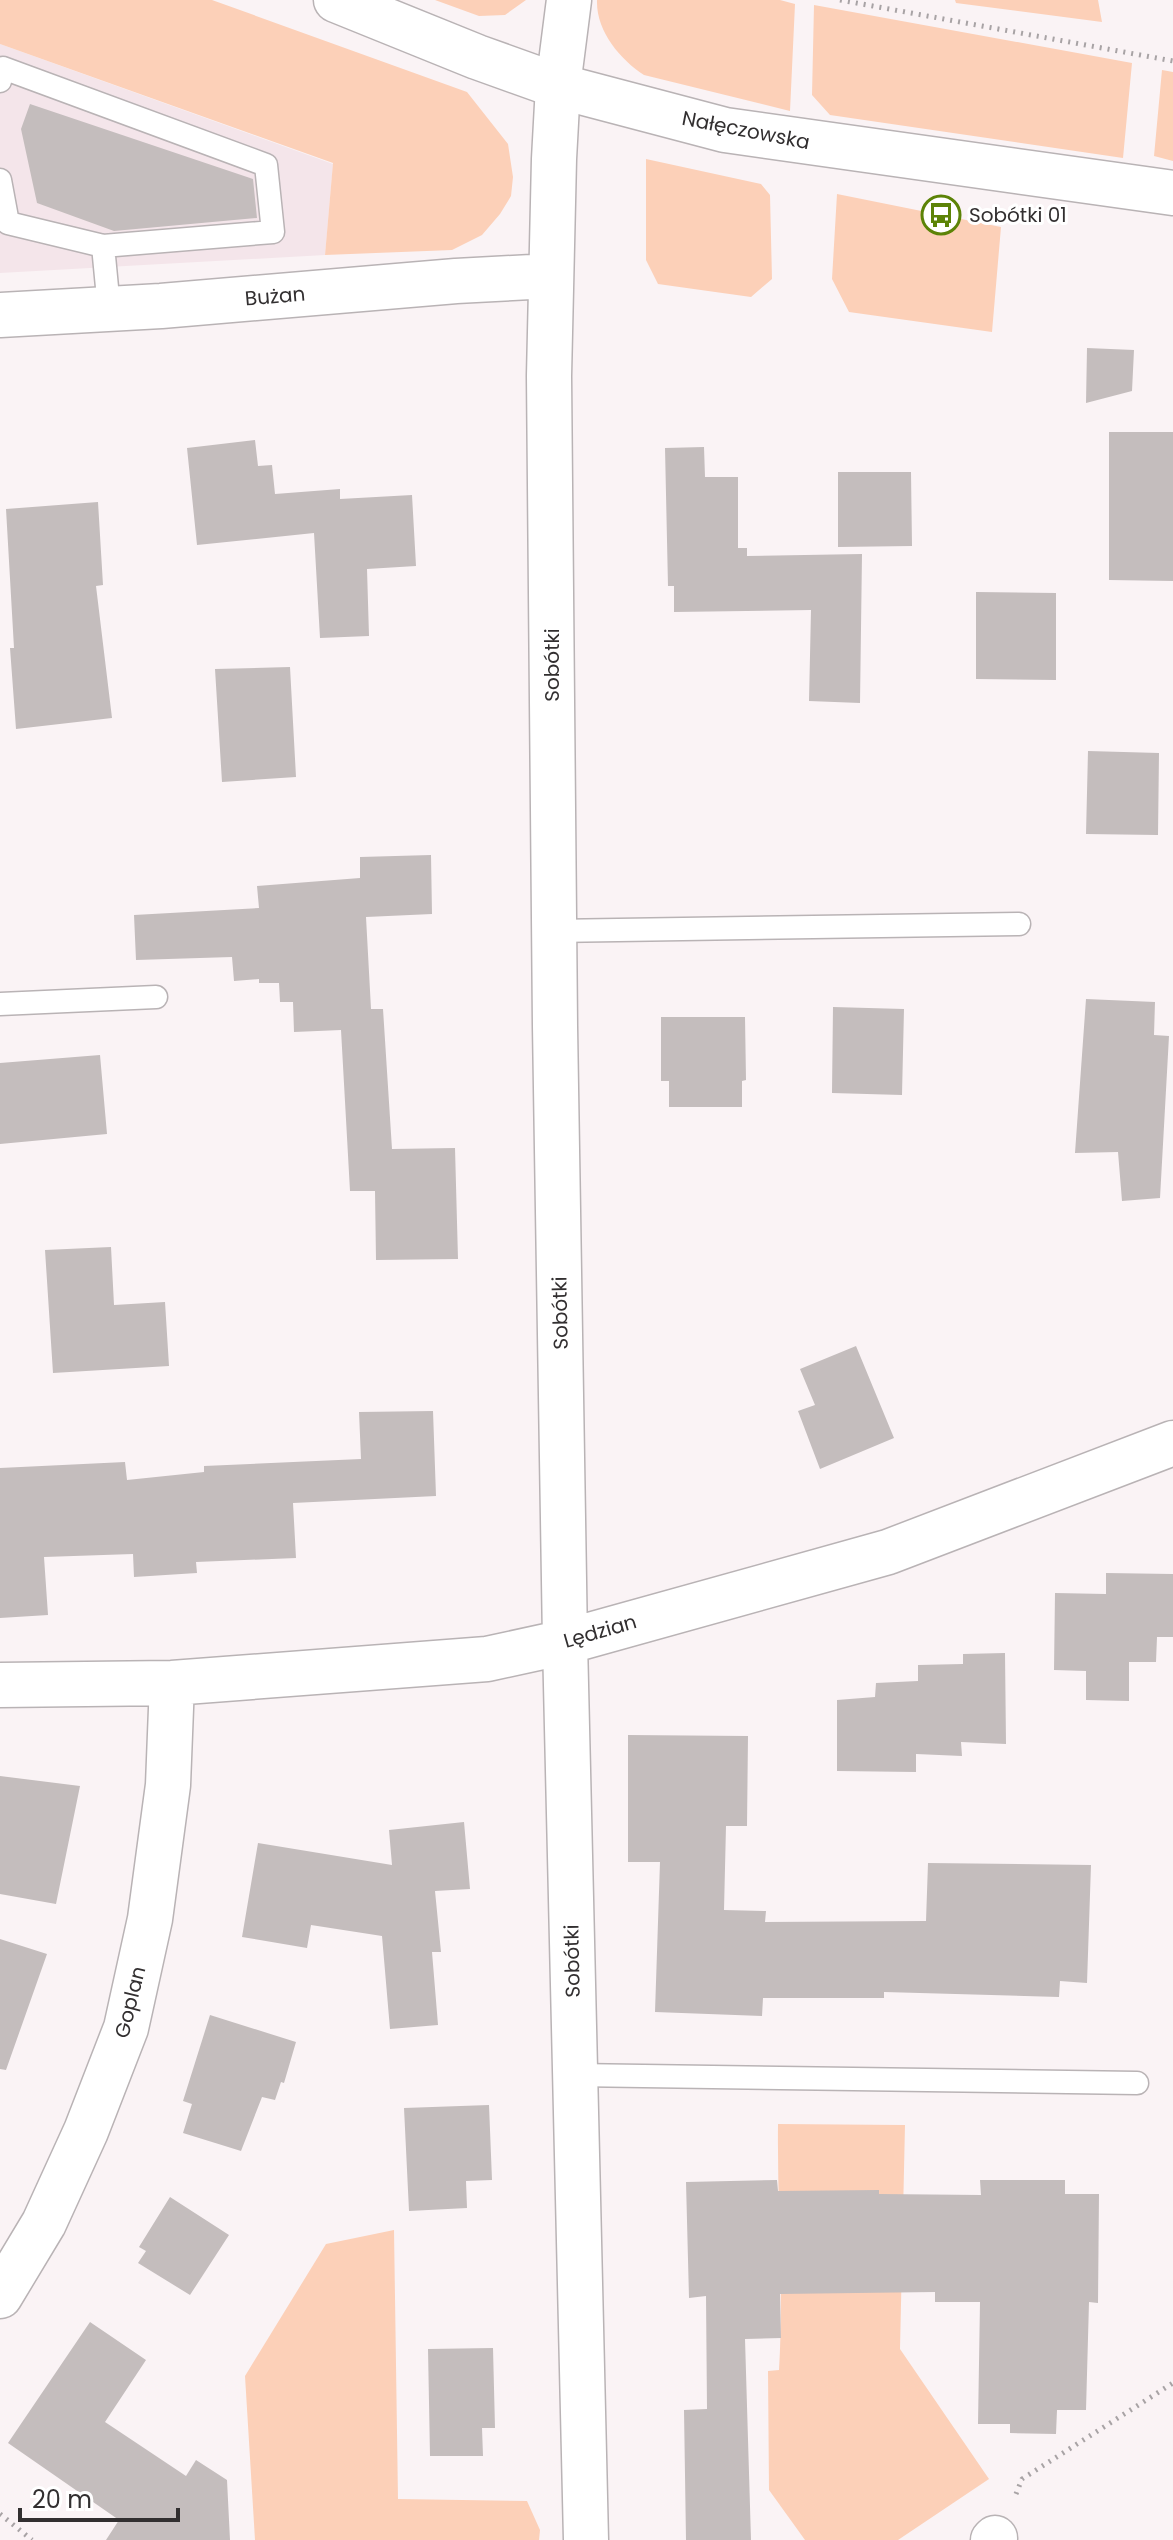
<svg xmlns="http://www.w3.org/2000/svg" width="1173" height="2540" font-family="Poppins,sans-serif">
	<rect width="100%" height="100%" fill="#faf3f5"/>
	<path fill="#f4e5ea" d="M0,44L333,164L325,255L0,273Z"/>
	<path fill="#fcd0b8" d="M0,0H212L467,92L508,144L513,177L511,196L500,214L482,235L452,250L325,255L333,163L0,44Z
		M435,0H526L505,15L479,16Z
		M597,0H780L795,4L790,111L644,75C620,59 596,31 597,0Z
		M955,0H1098L1102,22L956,3Z
		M814,5L1132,63L1123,158L830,115L812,95Z
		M1162,70L1173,72V161L1154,156Z
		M646,159L761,184L770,195L772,279L751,297L658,284L646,260Z
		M837,194L1001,227L992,332L849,312L832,279Z
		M778,2124L905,2125L900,2349L989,2479L898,2540H805L769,2490L768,2371L779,2370C784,2288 777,2206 778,2124Z
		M394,2230L398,2499L527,2501L540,2530L539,2540H255L245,2376L326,2244Z"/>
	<path fill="#c4bdbd" d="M30,104L253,179L257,218L114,231L37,203L21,129Z
		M1087,348L1134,350L1132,391L1086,403Z
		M1109,432H1173V581L1109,580Z
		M255,440L258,466L272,465L275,494L340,489V499L412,495L416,566L367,569L369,636L320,638L314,533L197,545L187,448Z
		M704,447L705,477H738V548H747V556L862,554L860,703L809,701L811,610L674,612V586H668L665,448Z
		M838,472H911L912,546L838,547Z
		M98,502L103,585L96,586L112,718L16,729L10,648H14L6,509Z
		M976,592L1056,593V680L976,679Z
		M290,667L296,777L222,782L215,669Z
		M1088,751L1159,753L1158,835L1086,834Z
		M431,855L432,914L366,917L371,1009H383L392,1149L455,1148L458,1259L376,1260L375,1191H350L341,1030L294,1032L293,1002H280L279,983H259V979L234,981L232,957L136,960L134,915L259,908L257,886L360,878V857Z
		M1086,999L1155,1002L1154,1035L1169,1036L1160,1198L1122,1201L1118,1152L1075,1153Z
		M833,1007L904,1009L902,1095L832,1093Z
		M661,1017H745L746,1080L742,1081V1107H669V1081H661Z
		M100,1055L107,1134L0,1144V1063Z
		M111,1247L114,1305L165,1302L169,1366L53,1373L45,1250Z
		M856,1346L894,1438L820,1469L798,1411L815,1405L800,1369Z
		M433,1411L436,1496L293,1503L296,1558L196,1562L197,1573L134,1577L133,1554L44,1557L48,1615L0,1618V1468L125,1462L127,1480L204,1472V1466L361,1459L359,1412Z
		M1106,1573L1173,1574V1637H1157L1156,1662H1129V1701L1086,1700V1671L1054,1670L1055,1593L1106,1594Z
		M1005,1653L1006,1744L961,1742L962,1756L916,1754V1772L837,1771V1700L875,1697L876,1683L918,1681V1665L963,1664V1654Z
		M628,1735L748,1736L747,1826H726L724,1910L766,1911L765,1922L926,1921L928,1863L1091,1865L1087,1983L1060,1981L1059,1997L884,1992V1998H763L762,2016L655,2012L660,1862H628Z
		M0,1776L80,1786L56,1904L0,1894Z
		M464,1822L470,1889L435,1891L441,1952H432L438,2025L390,2029L382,1936L311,1925L307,1948L242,1937L258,1843L392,1865L389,1830Z
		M0,1939L47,1954L6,2070L0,2069Z
		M210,2015L296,2042L284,2083L281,2082L275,2100L262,2097L241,2151L183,2133L192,2104L183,2101Z
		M489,2105L492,2180L466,2181L467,2208L409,2211L404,2108Z
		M777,2180L778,2191L879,2190V2194L981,2195L980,2180H1065V2194H1099L1098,2303L1089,2302L1086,2410H1057L1056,2434L1010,2433V2424H978L980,2302H935V2292L780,2294L781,2338L745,2339L751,2540H686L684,2410L707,2409L706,2296L689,2298L686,2182Z
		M170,2197L229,2235L190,2295L138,2263L146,2251L139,2247Z
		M90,2322L146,2360L105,2422L186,2476L196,2460L227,2480L230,2540H106L119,2520L8,2443Z
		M493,2348L495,2428H482L483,2456H430L428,2349Z"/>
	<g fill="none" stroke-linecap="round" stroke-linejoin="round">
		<g stroke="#b9b3b5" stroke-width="25">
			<path id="lane" d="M0,81L3,68L266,165L273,232L103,246L8,223L0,180
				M103,246L109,308
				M553,931L1019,924
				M0,1004L156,997
				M574,2075L1137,2083"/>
		</g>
		<g stroke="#b9b3b5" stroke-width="47">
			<path id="street" d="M569,0L558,86L554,159L549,376L555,1026L565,1642L586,2540
				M0,315L161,306L456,281L550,276
				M0,1685L172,1683L487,1659L565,1642L888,1552L1173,1443
				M0,2296L44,2223L86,2131L126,2028L150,1919L168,1785L172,1683
				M993,2540L995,2538"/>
		</g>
		<g stroke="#b9b3b5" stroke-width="47">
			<path id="secondary" d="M336,0L477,57L558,86L725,130L1173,193"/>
		</g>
		<path stroke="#a8a3a5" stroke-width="5" stroke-dasharray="2 6" stroke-linecap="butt" d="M840,0L1173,61
			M1016,2494L1022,2479L1173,2383
			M0,2514L32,2540"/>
		<use href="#lane" stroke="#fff" stroke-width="22"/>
		<use href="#street" stroke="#fff" stroke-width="44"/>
		<use href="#secondary" stroke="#fff" stroke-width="44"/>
	</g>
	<defs>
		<g id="bus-ring" transform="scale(2)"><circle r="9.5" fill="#fff" stroke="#5c8307" stroke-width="1.5"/><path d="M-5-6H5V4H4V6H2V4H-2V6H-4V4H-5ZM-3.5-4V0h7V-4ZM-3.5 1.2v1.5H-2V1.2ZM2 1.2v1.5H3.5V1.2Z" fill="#5c8307"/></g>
	</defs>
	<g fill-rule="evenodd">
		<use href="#bus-ring" x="941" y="215"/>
	</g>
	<g text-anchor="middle" stroke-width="6" stroke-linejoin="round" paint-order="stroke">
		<g font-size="20" fill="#322f30" stroke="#fff">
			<text transform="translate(746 130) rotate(11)" y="7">Nałęczowska</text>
			<text transform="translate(275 296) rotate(-5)" y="7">Bużan</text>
			<text transform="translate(552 665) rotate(-90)" y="7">Sobótki</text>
			<text transform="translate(560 1313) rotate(-91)" y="7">Sobótki</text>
			<text transform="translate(600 1631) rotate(-16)" y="7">Lędzian</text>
			<text transform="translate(572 1961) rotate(-91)" y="7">Sobótki</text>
			<text transform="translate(130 2002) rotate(-76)" y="7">Goplan</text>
		</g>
		<g font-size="20" fill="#322f30" stroke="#fff" text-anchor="start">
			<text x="969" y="222">Sobótki 01</text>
		</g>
	</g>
	<path d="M20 2508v12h158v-12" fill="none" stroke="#322f30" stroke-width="4"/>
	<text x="32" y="2508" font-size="24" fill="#322f30" stroke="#ffffff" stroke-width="6" paint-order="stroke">20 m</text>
</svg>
